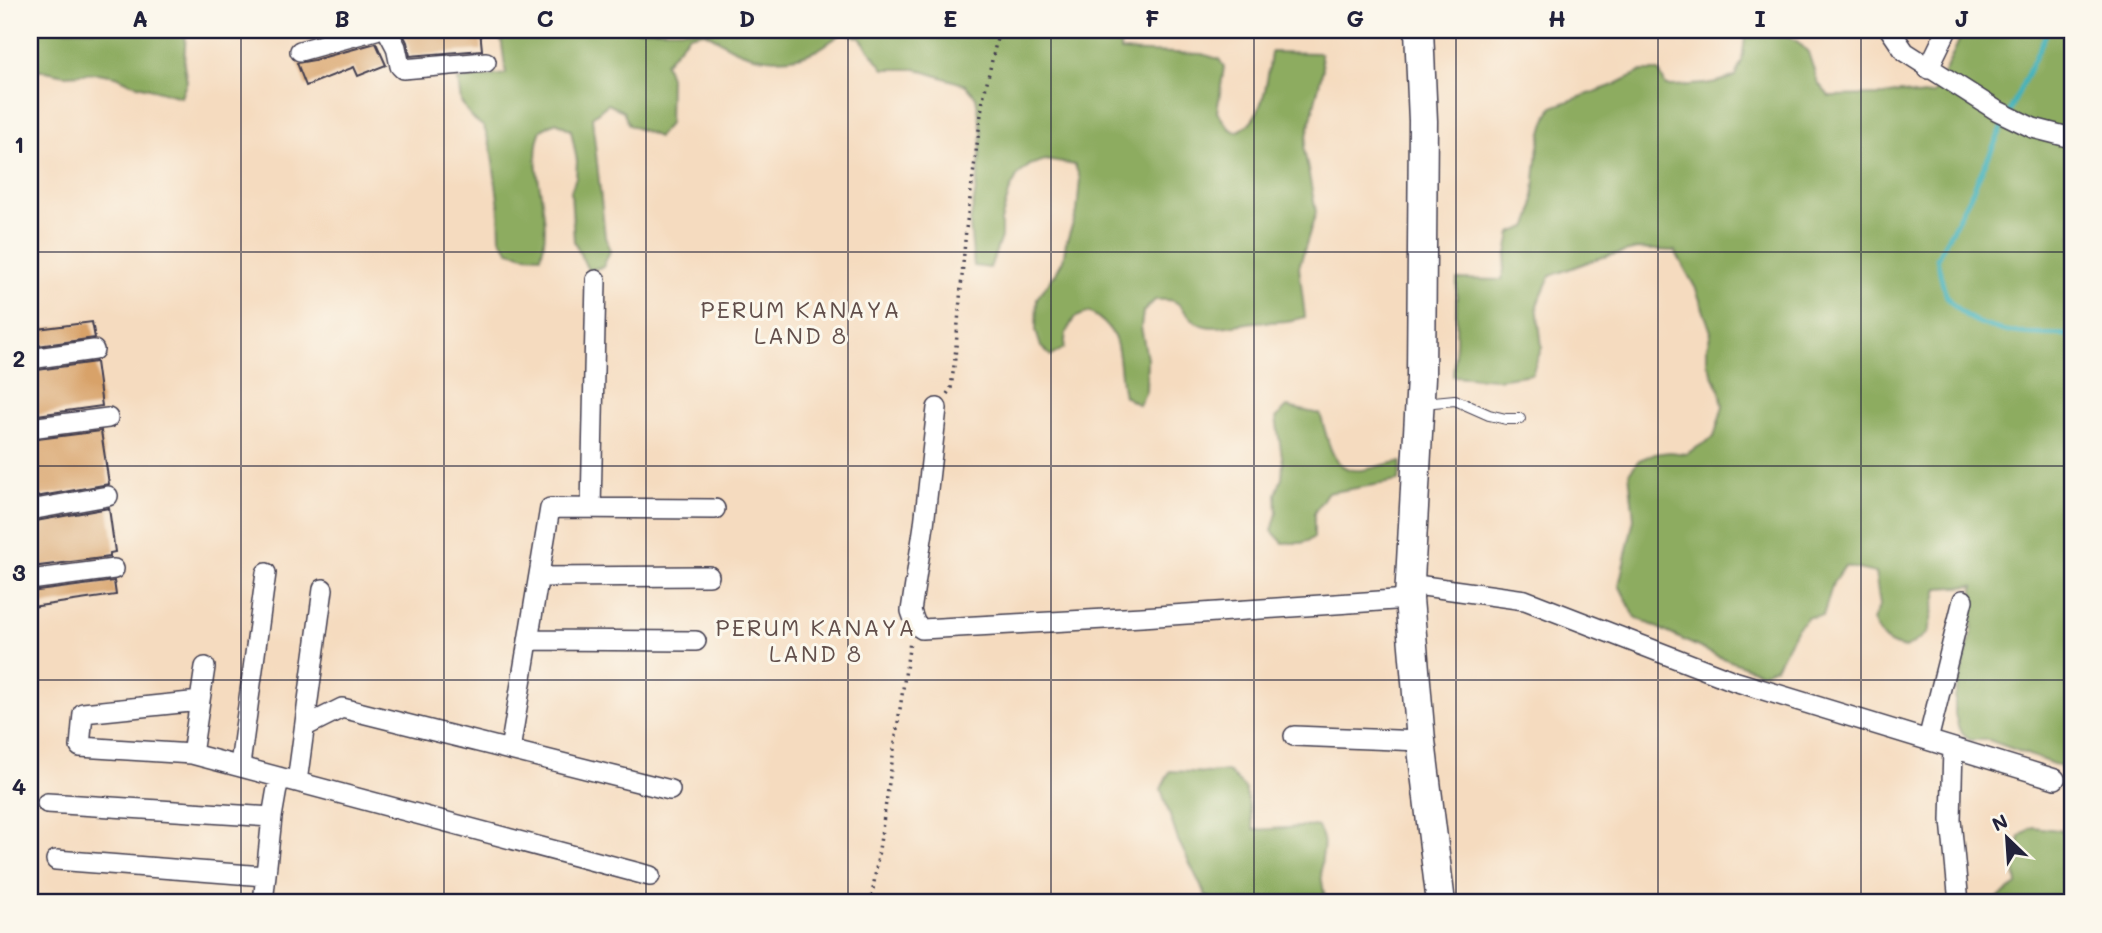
<svg xmlns="http://www.w3.org/2000/svg" width="2102" height="933" font-family="Mali,sans-serif">
	<rect width="100%" height="100%" fill="#fbf7ec"/>
	<filter id="ink" filterUnits="userSpaceOnUse"><feTurbulence type="fractalNoise" baseFrequency=".0143" numOctaves="2"/><feDisplacementMap in="SourceGraphic" scale="14" xChannelSelector="R" yChannelSelector="G"/><feConvolveMatrix kernelMatrix="1 2 1 2 8 2 1 2 1" color-interpolation-filters="sRGB"/></filter>
	<filter id="wash" filterUnits="userSpaceOnUse"><feTurbulence type="fractalNoise" baseFrequency=".00686" numOctaves="4" result="noise"/><feDisplacementMap in="SourceGraphic" scale="28" xChannelSelector="R" yChannelSelector="G"/><feGaussianBlur stdDeviation="1.57" result="paint"/><feColorMatrix in="noise" values="0 0 0 0 0 0 0 0 0 0 0 0 0 0 0 0 0 1.4 0 .05"/><feComposite in="paint" operator="in"/></filter>
	<g filter="url(#wash)">
		<rect width="100%" height="100%" fill="#f5dbbf"/>
		<path fill="#8dac60" stroke="#58674e" stroke-width="2" d="M30,30H186L184,65L187,81L181,97L131,83L116,76L97,73L65,75L30,68Z
			M500,30H1121L1120,51L1202,54L1219,59L1224,67L1217,112L1229,128L1236,132C1264,122 1268,78 1271,52L1320,53L1323,68L1304,149L1316,212L1299,267L1305,317C1288,323 1273,321 1256,322C1238,323 1211,333 1196,322C1176,308 1186,298 1155,300L1143,312L1141,327L1147,358L1146,391L1139,405L1124,396C1116,362 1127,332 1089,312L1074,318L1066,333L1064,348L1051,356L1041,347L1036,331L1037,298L1056,273L1063,260L1066,243L1077,212L1080,179L1075,165L1045,160L1030,165L1018,175L1010,190L1001,221V237L990,268L974,266L970,224L978,177L982,133L976,97L966,85L916,69H884L860,38L845,32C835,37 827,45 817,50C791,63 758,61 732,48C723,44 714,36 704,32L689,35L665,63L670,77L669,124L658,137L629,125L623,111L608,104L592,117L605,236L610,251L603,267L588,270L574,241L571,191L576,177L577,161L571,130L556,122L541,130C525,168 555,211 541,256L524,255L509,251L500,238L499,206L491,148L484,127L471,117L461,102L458,80L506,74Z
			M1746,30L1783,34L1797,41L1808,52L1818,83L1829,96L1885,95L1901,92L1917,96L1934,94L1964,30H2072V771L1989,740H1970L1959,729L1955,714V698L1972,632L1974,586L1938,588L1928,633L1906,648C1887,645 1880,638 1873,620L1880,605L1875,573L1845,566L1833,583L1823,616L1807,617L1796,630L1776,667L1762,673L1717,656L1635,617L1619,585L1634,519L1629,473L1639,460L1654,454L1670,452L1686,454L1714,437L1723,406L1720,390L1707,363V347L1711,332L1696,289L1675,251L1637,249L1599,258L1550,276L1537,305L1542,347L1532,374L1497,379L1453,376L1456,342L1457,279L1502,280L1511,233L1527,227C1534,213 1533,209 1534,194C1536,166 1538,132 1552,107L1614,85L1642,71H1659L1666,86C1691,85 1712,86 1735,76L1742,61Z
			M1287,407L1320,414C1329,438 1329,478 1368,469C1379,467 1390,462 1401,462L1399,481L1327,493L1314,513V537C1303,546 1296,542 1283,543L1272,531L1277,513L1276,494L1282,478L1283,463L1276,418Z
			M1170,771L1210,773L1227,771L1245,788L1254,830L1317,826C1329,844 1321,851 1321,869C1321,879 1323,888 1325,897L1334,903H1294L1289,899H1265L1220,903L1206,896L1178,840L1161,789Z
			M2033,827L2066,831L2072,827V903H1990L2017,885L2015,869L2020,836Z"/>
		<g fill="none" stroke-linecap="round" stroke-linejoin="round">
			<path stroke="#41b1ba" stroke-width="5" d="M2048,30L1970,196L1937,258C1940,270 1942,291 1949,300C1979,337 2030,334 2072,335"/>
		</g>
		<g id="blocks">
			<path fill="#d8a269" d="M401,30H480L482,50L410,56L407,42Z
				M376,43L386,65L358,76L354,67L306,86L297,63L314,60Z
				M92,322L95,338L30,347V330Z
				M96,362L102,406L30,416V371Z
				M101,431L109,484L30,498V440Z
				M109,508L115,552L110,553V557L31,567L30,522Z
				M114,581L116,595L31,607L30,592Z"/>
		</g>
	</g>
	<g filter="url(#ink)">
		<use href="#blocks" fill-opacity="0" stroke="#423e4f" stroke-width="2"/>
		<g fill="none" stroke-linecap="round" stroke-linejoin="round">
			<g stroke="#423e4f" stroke-width="12">
				<path id="service" d="M1423,403L1455,400L1489,415L1506,419H1520"/>
			</g>
			<g stroke="#423e4f" stroke-width="22">
				<path id="minor" d="M387,30L396,47L400,66L403,69L486,62
					M1890,30L1905,52L1996,110L2033,128L2072,138
					M300,51L376,30
					M1928,69L1947,30
					M30,359L94,350
					M937,408L924,525L911,611L916,625L922,629L1142,617L1409,599
					M30,428L108,418
					M591,508L596,280
					M30,510L108,496
					M539,577L709,576
					M30,580L114,569
					M1409,584L1525,600L1734,681L2055,779
					M528,640L696,641
					M200,701L83,713L80,747L192,754L650,876
					M306,726L342,708L670,790
					M1294,736L1421,741
					M1928,740L1963,600
					M1953,748L1951,820L1959,903
					M510,750L550,508L715,509
					M192,754L205,667
					M240,765L266,573
					M297,782L323,589
					M47,803L272,817
					M56,860L265,876
					M263,903L272,817L279,777"/>
			</g>
			<g stroke="#423e4f" stroke-width="31">
				<path id="secondary" d="M1419,30L1423,121L1421,378L1409,599L1421,741L1441,903"/>
			</g>
			<path stroke="#423e4f" stroke-width="3.5" stroke-dasharray="2 5" stroke-linecap="butt" d="M947,394L951,388L955,358L966,229L983,99L999,30
				M871,903L910,642"/>
			<use href="#service" stroke="#fff" stroke-width="10"/>
			<use href="#minor" stroke="#fff" stroke-width="19"/>
			<use href="#secondary" stroke="#fff" stroke-width="28"/>
		</g>
	</g>
	<path fill="none" stroke="#22223b" stroke-width="2" stroke-opacity="0.55" d="M241,30V903M444,30V903M646,30V903M848,30V903M1051,30V903M1254,30V903M1456,30V903M1658,30V903M1861,30V903M30,252H2072M30,466H2072M30,680H2072"/>
	<g text-anchor="middle" stroke-width="6" stroke-linejoin="round" paint-order="stroke">
		<g font-size="23" letter-spacing="2" fill="#624f4b" stroke="#fbf7ec">
			<text x="801" y="318">PERUM KANAYA<tspan x="801" dy="26">LAND 8</tspan></text>
			<text x="816" y="636">PERUM KANAYA<tspan x="816" dy="26">LAND 8</tspan></text>
		</g>
	</g>
	<rect width="2102" height="933" fill="none" stroke="#fbf7ec" stroke-width="77"/>
	<g transform="translate(2007 838) rotate(335)" stroke="#fbf7ec" stroke-width="5" paint-order="stroke">
	<path d="M0-5L12 26L0 18L-12 26Z" fill="#22223b"/>
	<text y="-10" font-size="19" font-weight="bold" text-anchor="middle" fill="#22223b">N</text>
	</g>
	<rect x="38" y="38" width="2026" height="856" fill="none" stroke="#22223b" stroke-width="2.5"/>
	<g font-size="23" text-anchor="middle" font-weight="bold" fill="#22223b">
		<text x="140" y="27">A</text>
		<text x="342" y="27">B</text>
		<text x="545" y="27">C</text>
		<text x="747" y="27">D</text>
		<text x="950" y="27">E</text>
		<text x="1152" y="27">F</text>
		<text x="1355" y="27">G</text>
		<text x="1557" y="27">H</text>
		<text x="1760" y="27">I</text>
		<text x="1962" y="27">J</text>
		<text x="19" y="153">1</text>
		<text x="19" y="367">2</text>
		<text x="19" y="581">3</text>
		<text x="19" y="795">4</text>
	</g>
</svg>
